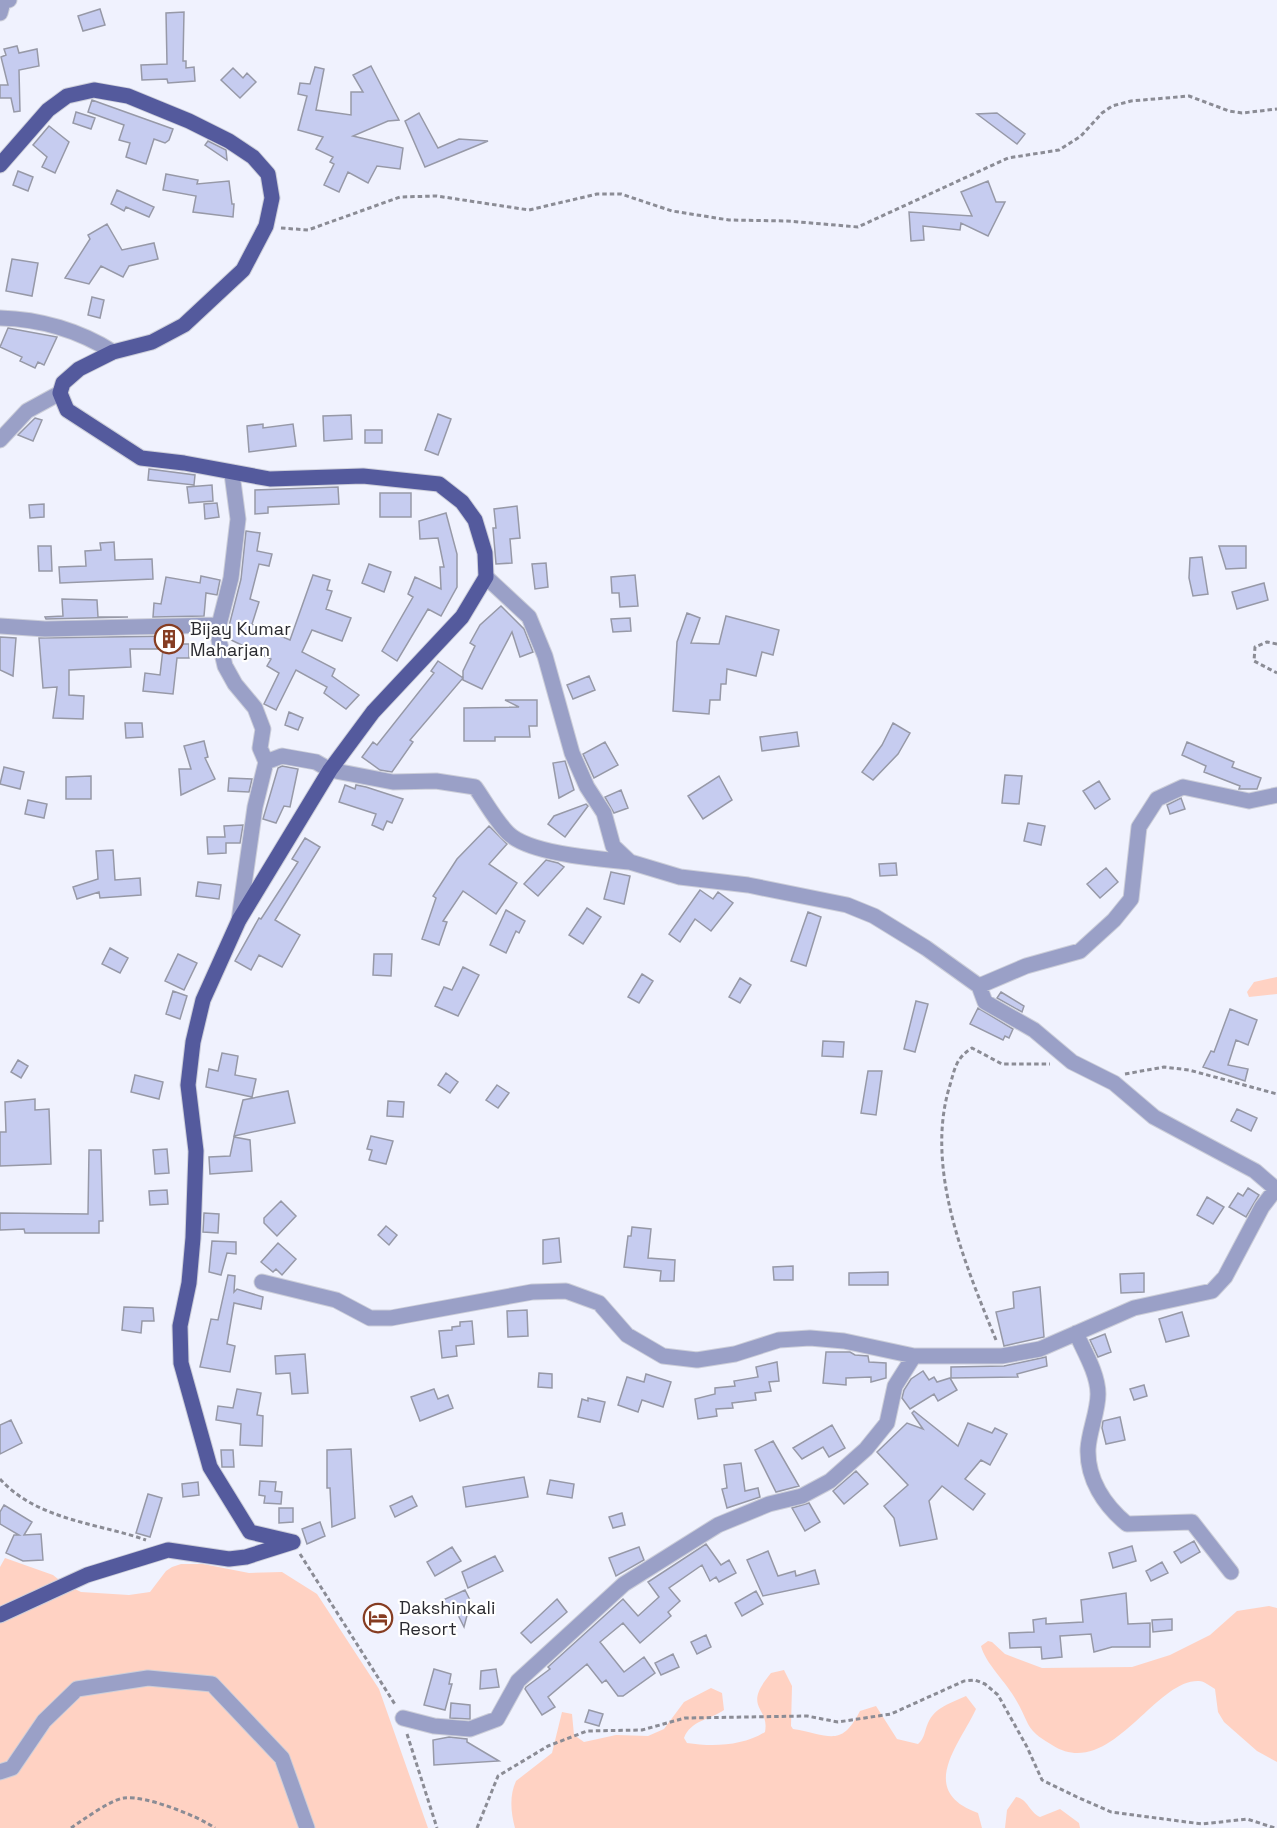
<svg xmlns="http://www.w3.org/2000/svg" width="1277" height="1828" font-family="'Space Grotesk',sans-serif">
	<rect width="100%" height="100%" fill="#f0f2fe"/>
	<path fill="#ffd2c3" d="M1277,977V994L1249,997L1247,992L1254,982Z
		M5,1558L53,1575L63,1583L81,1592L129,1595L150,1592L166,1571L172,1567L181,1564H203L249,1573L282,1572L317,1594L379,1689L428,1828H0V1567Z
		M1269,1606L1277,1608V1762L1257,1751L1224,1722L1218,1712L1215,1689C1210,1686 1204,1681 1199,1681C1154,1679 1110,1782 1052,1745C1044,1740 1033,1734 1028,1724C1024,1716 1021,1708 1016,1700C1007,1683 985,1663 981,1646L988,1641L992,1642L1005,1654L1042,1668L1132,1667L1170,1655L1210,1635L1237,1611Z
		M784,1670L792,1686L791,1726L793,1729C830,1735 841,1748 860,1711L876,1706L897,1739L918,1744C925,1738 924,1732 928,1723C935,1707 951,1703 966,1696L976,1709C960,1744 916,1791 978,1813L982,1828H515C511,1813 509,1796 516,1781L552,1753L562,1712L572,1714L574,1735L584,1742L616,1735L648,1736L664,1729L684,1702L711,1688L722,1693L724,1710C710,1720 691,1720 684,1738L687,1743C713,1747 743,1746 765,1732C770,1706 741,1709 771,1673Z
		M1016,1797C1028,1799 1029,1812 1040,1817L1060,1809L1079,1823L1080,1828H1005L1007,1810Z"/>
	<path fill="#c6ccf0" stroke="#9799a7" stroke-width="1.5" d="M100,9L105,25L83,31L78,16Z
		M184,12L183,61H186V68L194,67L195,81L168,83L167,79L142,80L141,65L167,64L166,13Z
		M17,46L19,53L37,49L39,66L19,70L20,111L14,112L11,98H0V85H8L1,57L6,55L4,49Z
		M371,66L399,120L388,121L353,136L403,148L400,169L377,166L368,183L348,172L339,192L324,185L334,164L330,162L333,157L316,149L323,137L298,130L307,96L298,94L300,83L310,84L315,67L324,69L316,110L351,115V92H363L353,75Z
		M233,68L243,78L247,73L256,82L240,98L221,80Z
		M92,100L173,129L169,140L165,143L154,139L146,164L126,157L130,143L119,140L124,125L88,112Z
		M76,112L95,118L91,129L73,123Z
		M419,113L438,148L459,139L488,141L425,167L405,121Z
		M997,113L1025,134L1017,144L977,114Z
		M49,126L69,142L55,173L42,167L47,157L33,145Z
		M208,141L226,150L227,160L205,145Z
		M18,171L33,177L28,191L13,185Z
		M166,174L198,180L197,184L229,181L232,204H234L233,217L193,212L196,196L163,190Z
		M988,181L996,202H1005L988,236L961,223L960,230L923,226L924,240L911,241L909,212L972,216L961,192Z
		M117,190L154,207L149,217L126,207L124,211L111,204Z
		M107,224L122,250L154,243L158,259L129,266L123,277L101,266L89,284L65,278L90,239L88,235Z
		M12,259L38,263L32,296L6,291Z
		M92,297L104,300L100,318L88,315Z
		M8,328L57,337L44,365L38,362L35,368L20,361L22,357L0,347Z
		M438,414L451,419L438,455L425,450Z
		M351,415L352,439L324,441L323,416Z
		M35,418L42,420L33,441L18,435Z
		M263,424V428L293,424L296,446L249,452L247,426Z
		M365,430H382V443H365Z
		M149,469L195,475L194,485L148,480Z
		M212,485L213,501L189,503L187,487Z
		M338,487L339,504L268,507V513L255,514V490Z
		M380,493H411V517H380Z
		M217,503L219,517L205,519L204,504Z
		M44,504V517L30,518L29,505Z
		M517,506L520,538L510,539L512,563L496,564L493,528H496L494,509Z
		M446,513L457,554V587L441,616L428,609L397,661L382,651L413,597L408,594L415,577L441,589L440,567H444L438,538L420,539L419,521Z
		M246,531L260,533L257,551L272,554L269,566L259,564L250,599L259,602L252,624L290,640L313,575L330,580L327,590L332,591L326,609L351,618L342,641L312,630L302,652L335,669L332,676L359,695L346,709L324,693L327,687L296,670L276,710L264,704L279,673L267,666L271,659L229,639V626L241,579Z
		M114,542L115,560L152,559L153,579L60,583L59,567L86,566L85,551L101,550L100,543Z
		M38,546H51L52,571H39Z
		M1219,546H1246V568L1226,569Z
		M1202,557L1208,594L1193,596L1189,578L1190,558Z
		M546,563L548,587L535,589L532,564Z
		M369,564L391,572L384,592L362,583Z
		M635,575L638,606L620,607L619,593H612L611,577Z
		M201,576L220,580L217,595L206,593L204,616L153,617L154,603L161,604L166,577L200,583Z
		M1264,583L1268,600L1237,609L1232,592Z
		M62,599L97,600L98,617H128L46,619L45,617L63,616Z
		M501,606L524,629L533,652L520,657L512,632L482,689L463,680V671L475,646L470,643L480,625Z
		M687,613L700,618L691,643L719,644L726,616L779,630L773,655L762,652L756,676L727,669L726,684H721L720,700H710L709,714L673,711L677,642Z
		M630,618L631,631L613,632L611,619Z
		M177,636L176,644H189V658H177L173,694L143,691L145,673L160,675L163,649H130L131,667L69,670V695L84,696L83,719L53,718L57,687L43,688L39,638Z
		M0,637L16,638L13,676L0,670Z
		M438,661L463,678L410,740L413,742L392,772L380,770L362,757L373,742L377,745L434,673L431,671Z
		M589,676L595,690L573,699L567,685Z
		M505,700H537V726H529L530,737H495V741H464V708L519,707Z
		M289,712L303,718L298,730L285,725Z
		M125,723H142L143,737L126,738Z
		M893,723L910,733L898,754L873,780L862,772L882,745Z
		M797,732L799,746L762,751L760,737Z
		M204,741L208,757L205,758L215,779L181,795L179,769H191L184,746Z
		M605,742L618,765L594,778L583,754Z
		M1187,742L1234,762L1232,767L1261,778L1257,789H1239L1240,786L1204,772L1206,766L1182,755Z
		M565,761L574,790L559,798L553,763Z
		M282,766L298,769L290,807L284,806L276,823L263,819L278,768Z
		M4,767L24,772L20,789L0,784Z
		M1005,775L1022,776L1019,804L1002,803Z
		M91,776V799H66V777Z
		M719,776L732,800L703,819L688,796Z
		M229,778L252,779L249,792L228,791Z
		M1099,781L1110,799L1095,809L1083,791Z
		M345,785L355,789L356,785L366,787L403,799L392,823L387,821L383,830L372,825L376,814L339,802Z
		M621,790L628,808L614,813L605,797Z
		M1181,798L1185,809L1170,814L1167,805Z
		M28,800L47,804L44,818L25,814Z
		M586,804L588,806L565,837L548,824L554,816Z
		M1028,823L1045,826L1041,845L1024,841Z
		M243,825L240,843H226V853L208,854L207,837H225L224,826Z
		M489,826L507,844L489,864L517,883L496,914L463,891L443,921L447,922L439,945L422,939L436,898L433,896L457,859Z
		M305,838L320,847L275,920L300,935L282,967L259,955L251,970L235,961L259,918L261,919L298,862L292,859Z
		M113,850L115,880L140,878L141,895L100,898L99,892L77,899L73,887L98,879L96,851Z
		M546,860L558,863L564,867L538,896L524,884Z
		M896,863L897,875L880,876L879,864Z
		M1106,868L1118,882L1100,898L1087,884Z
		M611,872L630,876L624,904L604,899Z
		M198,882L221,885L219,899L196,896Z
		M700,890L713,899L718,892L733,903L711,931L695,919L680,942L669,934Z
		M587,908L601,917L583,944L569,935Z
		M506,910L525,921L519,933L516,931L506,953L490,945Z
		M808,912L821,917L806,966L791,961Z
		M110,948L128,958L120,973L102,964Z
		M178,954L197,963L184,990L165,981Z
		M374,954H392L391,976L373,975Z
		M463,967L479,975L458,1016L435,1006L444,987L452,990Z
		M642,974L653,981L639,1003L628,997Z
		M740,978L751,985L740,1003L729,997Z
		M173,991L187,996L180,1019L166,1014Z
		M1001,992L1024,1006L1022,1012L997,998Z
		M916,1001L928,1004L915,1052L904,1049Z
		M978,1008L1013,1029L1009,1038L1005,1036L1003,1040L970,1024Z
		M1230,1009L1257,1020L1248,1045L1236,1040L1228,1065L1248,1069L1245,1081L1203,1067L1211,1051L1214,1052Z
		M823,1041L844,1042L843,1057L822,1056Z
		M222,1053L238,1056L235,1075L256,1079L252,1097L206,1087L209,1069L218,1071Z
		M18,1060L28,1066L21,1078L11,1072Z
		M868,1071H882L876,1115L861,1113Z
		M446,1073L458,1082L450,1093L438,1085Z
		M135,1075L163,1082L159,1099L131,1092Z
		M497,1085L509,1093L498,1108L486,1100Z
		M288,1091L295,1123L234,1136L243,1100Z
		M35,1099V1110L49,1109L51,1164L0,1166V1132H6L5,1102Z
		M388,1101L404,1102L403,1117L387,1116Z
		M1237,1109L1257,1118L1251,1131L1231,1121Z
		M371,1136L393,1141L386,1164L369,1160L372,1150L367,1149Z
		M234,1137L250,1140L252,1171L210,1174L209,1157L230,1156Z
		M167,1149L169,1173L155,1174L153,1150Z
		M89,1150H101L103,1221H99V1233H25L24,1229L0,1230V1213L88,1214Z
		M1248,1188L1259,1195L1246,1217L1229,1207L1238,1193L1243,1196Z
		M167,1190L168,1204L150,1205L149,1191Z
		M1207,1197L1224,1207L1213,1224L1197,1215Z
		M281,1201L296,1216L277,1236L264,1223V1218Z
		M204,1213L219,1214L218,1233L203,1232Z
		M386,1226L397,1235L389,1245L378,1235Z
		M632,1227L651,1229L648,1258L675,1260L674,1281H660L661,1271L624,1267L628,1236H631Z
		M559,1238L561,1262L543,1264V1240Z
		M212,1241L236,1242V1254L227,1253L221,1275L209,1272Z
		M278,1243L296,1259L282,1275L276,1269L273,1272L261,1262Z
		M793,1266V1280H774L773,1267Z
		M888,1272V1285H849V1273Z
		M1144,1273V1292L1121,1293L1120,1274Z
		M228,1275L235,1276L234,1292L237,1289L263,1297L261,1309L234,1303L227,1344L235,1346L230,1372L200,1367L211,1319L218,1320Z
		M1040,1287L1044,1337L1004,1346L996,1312L1014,1308L1013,1292Z
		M124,1307L153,1308L154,1321H142L141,1333L122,1330Z
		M527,1310L528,1336L508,1337L507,1311Z
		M1182,1312L1189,1336L1166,1342L1159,1319Z
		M472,1321L474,1344L456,1346L457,1356L442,1358L439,1331L452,1330V1327L460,1326V1322Z
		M1105,1334L1111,1352L1098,1357L1090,1340Z
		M826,1352H850L855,1355L868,1356L869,1362L886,1363V1378L871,1382V1377L846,1378V1385L823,1383Z
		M305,1354L308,1393L292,1394L290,1373L276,1374L275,1356Z
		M1046,1357L1047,1366L1017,1374L1018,1377L951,1378V1367L1004,1366Z
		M777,1362L779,1381L769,1382L771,1391L755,1393L756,1400L732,1403L733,1408L716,1409L717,1416L698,1419L695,1399L715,1394V1388L735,1386L734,1381L758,1377L756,1367Z
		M923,1371L929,1380L934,1377L937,1382L950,1378L957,1390L938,1401L934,1394L910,1409L902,1398L904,1390L911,1379Z
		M539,1373L552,1374V1388L538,1387Z
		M646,1374L671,1382L663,1407L642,1400L638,1412L618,1405L627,1377L644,1382Z
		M1144,1385L1147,1396L1134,1400L1130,1389Z
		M237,1389L261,1393L257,1415L263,1416L262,1446L240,1445L241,1424L216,1420L218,1406L233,1408Z
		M434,1389L438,1399L448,1395L453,1408L420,1421L411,1397Z
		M588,1398L605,1402L600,1422L578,1417L582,1399L588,1401Z
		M914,1411L958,1446L968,1423L992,1433L995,1428L1007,1434L990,1465L981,1460L965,1479L985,1494L973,1510L942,1486L929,1501L937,1539L900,1546L894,1518L884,1506L908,1485L877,1452L907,1423L923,1429L912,1413Z
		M1120,1417L1125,1440L1106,1444L1102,1428L1103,1421Z
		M11,1420L22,1443L0,1454V1425Z
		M832,1425L845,1448L829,1457L823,1447L802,1459L793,1448Z
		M773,1441L799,1486L776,1492L755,1450Z
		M351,1449L355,1518L332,1527L330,1488H327V1450Z
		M221,1450H233L234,1467H222Z
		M741,1463L745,1491L758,1488L760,1497L727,1508L722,1489L727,1488L724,1465Z
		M856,1471L868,1484L844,1504L833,1491Z
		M524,1477L528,1497L466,1507L463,1487Z
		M550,1480L574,1484L572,1498L547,1494Z
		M260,1481L276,1482L275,1491L282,1492L281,1504L264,1503L265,1496L259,1495Z
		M198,1482L199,1495L183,1497L182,1484Z
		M148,1494L162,1498L150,1537L136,1533Z
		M412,1496L417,1506L395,1517L390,1506Z
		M809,1503L820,1522L805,1531L792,1508Z
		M4,1505L32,1522L24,1535L41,1534L43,1560L23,1561L6,1553L14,1535H19L0,1524V1512Z
		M279,1508H293V1522L279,1523Z
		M622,1513L625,1525L613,1528L609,1517Z
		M320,1522L325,1536L307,1544L302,1529Z
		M1194,1541L1200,1552L1181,1563L1174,1552Z
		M706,1544L721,1565L729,1560L736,1573L719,1582L716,1577L710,1581L702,1565L669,1588L680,1601L668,1612L671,1616L640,1643L623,1623L600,1642L624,1672L644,1657L655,1673L623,1696H618L606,1680L602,1683L587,1664L548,1697L555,1707L542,1715L525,1689L526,1687L550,1669L548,1667L623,1599L638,1616L659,1597L648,1582Z
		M1132,1546L1136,1561L1113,1568L1109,1553Z
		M452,1547L461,1561L435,1576L427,1562Z
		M639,1547L644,1560L616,1576L609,1558Z
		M768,1551L778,1576L795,1571L796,1576L815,1570L819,1584L763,1596L747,1560Z
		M495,1556L503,1571L468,1588L462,1572Z
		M1162,1562L1168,1573L1151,1581L1146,1571Z
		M465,1590L471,1602L467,1603L469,1608L464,1627L455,1609L449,1612L443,1600Z
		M756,1591L763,1604L742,1616L735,1603Z
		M1126,1593L1128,1624L1150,1623V1647H1112L1094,1652L1091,1634L1060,1636L1062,1657L1042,1659L1041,1647L1010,1648L1009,1633L1034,1632L1033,1620L1046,1618V1624L1083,1622L1081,1600Z
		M557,1599L567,1612L531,1643L521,1633Z
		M1172,1619V1630L1153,1632L1152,1620Z
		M706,1635L711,1647L697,1654L691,1642Z
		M673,1654L679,1667L661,1675L655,1663Z
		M434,1669L451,1674L449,1684H452L445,1710L424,1705Z
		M496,1669L499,1687L480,1689L481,1671Z
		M451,1703L470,1705V1719L450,1718Z
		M589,1710L603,1714L599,1726L585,1722Z
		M449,1737L467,1739V1742L499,1761L434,1765L433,1740Z"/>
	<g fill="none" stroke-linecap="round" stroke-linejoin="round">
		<g stroke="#ccced9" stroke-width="17">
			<path id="minor" d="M0,13L3,2L9,0
				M0,318C40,319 80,331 113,352
				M0,440L27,411L60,393
				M232,474L238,519L231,578L219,625V640L225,666L235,684L255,708L263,729L260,748L266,762L255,807L239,920
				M486,577L529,617L545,656L572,753L587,787L604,813L613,846L630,862L680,877L748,885L847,905L874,916L926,948L979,986L985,1002L1034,1030L1072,1062L1114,1083L1154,1117L1255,1171L1277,1190
				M0,626L45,629L219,625
				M266,762L282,756L316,762L330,770L393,782L436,781L475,787C485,801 495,820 508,833C529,854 600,859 630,862
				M979,986L1026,966L1080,951L1114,920L1131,899L1139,827L1157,799L1183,787L1249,801L1277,795
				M262,1282L336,1300L370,1318H391L532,1292L566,1291L599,1303L627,1335L663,1356L697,1360L735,1354L779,1340L810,1338L844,1341L914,1356
				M1076,1333C1084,1351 1098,1374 1098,1394C1098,1412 1089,1431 1088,1449C1087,1479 1104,1505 1127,1524L1192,1522L1231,1572
				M403,1718L434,1726L470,1729L497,1719L518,1681L624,1584L718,1525L769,1504L802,1496L830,1481L866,1449L887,1423L895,1386L914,1356H1002L1040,1349L1134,1308L1212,1291L1225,1277L1262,1207L1275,1190
				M0,1772L12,1768L44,1721L77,1689L148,1678L212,1684L282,1758L307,1828"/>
		</g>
		<g stroke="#ccced9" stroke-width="17">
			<path id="major" d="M0,165L48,110L67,96L94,90L128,96L189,121L229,141L253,157L268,174L272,198L266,226L243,270L184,325L152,342L113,352L79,369L63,383L60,393L67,410L141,458L184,463L270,479L363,476L439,484L462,502L475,520L485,553L486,577L462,617L373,712L330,770L239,920L203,1000L193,1042L188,1085L196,1151L193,1238L189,1283L180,1326L181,1363L210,1467L250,1532L293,1542
				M0,1615L87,1575L168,1550L229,1559L246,1557L293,1542"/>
		</g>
		<path stroke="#8b8c95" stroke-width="3" stroke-dasharray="4.5 3" stroke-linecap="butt" d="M281,228L308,230L400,197L437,196L529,210L597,194H621L672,211L729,220L787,221L858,227L1008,158L1059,150L1081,136L1102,113L1112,106L1131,101L1189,96L1229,111L1242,113L1277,109
			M1277,644L1267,642L1255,647L1254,661L1277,673
			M1125,1074L1164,1067L1189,1070L1277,1094
			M996,1340C965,1264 924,1168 950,1085C955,1068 956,1058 972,1048L1002,1064H1050
			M0,1479C37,1520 97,1523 146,1540
			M300,1554L396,1706
			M407,1734L437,1828
			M71,1828C83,1820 110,1800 124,1798C145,1795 198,1816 215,1828
			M477,1828L498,1776L548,1746L587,1731L642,1730L685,1718L807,1716L838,1722L891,1714L964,1681L975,1680L985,1684L998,1695L1027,1747L1042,1780L1077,1797L1111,1812L1202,1824L1247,1819L1275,1828"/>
		<use href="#minor" stroke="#9aa0c7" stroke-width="15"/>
		<use href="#major" stroke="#545a9d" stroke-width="15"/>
	</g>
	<defs>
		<g id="building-ring" transform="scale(1.5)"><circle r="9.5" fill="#fff" stroke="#863d22" stroke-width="1.5"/><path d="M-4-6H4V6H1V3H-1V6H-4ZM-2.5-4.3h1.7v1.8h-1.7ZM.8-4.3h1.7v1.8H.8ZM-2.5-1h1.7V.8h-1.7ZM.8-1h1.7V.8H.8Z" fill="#863d22"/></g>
		<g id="hotel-ring" transform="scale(1.5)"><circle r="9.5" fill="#fff" stroke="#863d22" stroke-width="1.5"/><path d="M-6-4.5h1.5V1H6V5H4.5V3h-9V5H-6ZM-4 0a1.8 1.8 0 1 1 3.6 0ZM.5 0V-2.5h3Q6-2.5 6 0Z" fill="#863d22"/></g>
	</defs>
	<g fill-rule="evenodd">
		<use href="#building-ring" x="169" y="639"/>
		<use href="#hotel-ring" x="378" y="1618"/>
	</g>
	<g text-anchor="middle" stroke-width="4.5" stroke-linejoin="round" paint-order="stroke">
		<g font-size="18" fill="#2a2a30" stroke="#fff" text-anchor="start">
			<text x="190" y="635">Bijay Kumar<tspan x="190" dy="21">Maharjan</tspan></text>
			<text x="399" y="1614">Dakshinkali<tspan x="399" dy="21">Resort</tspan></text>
		</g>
	</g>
</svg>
